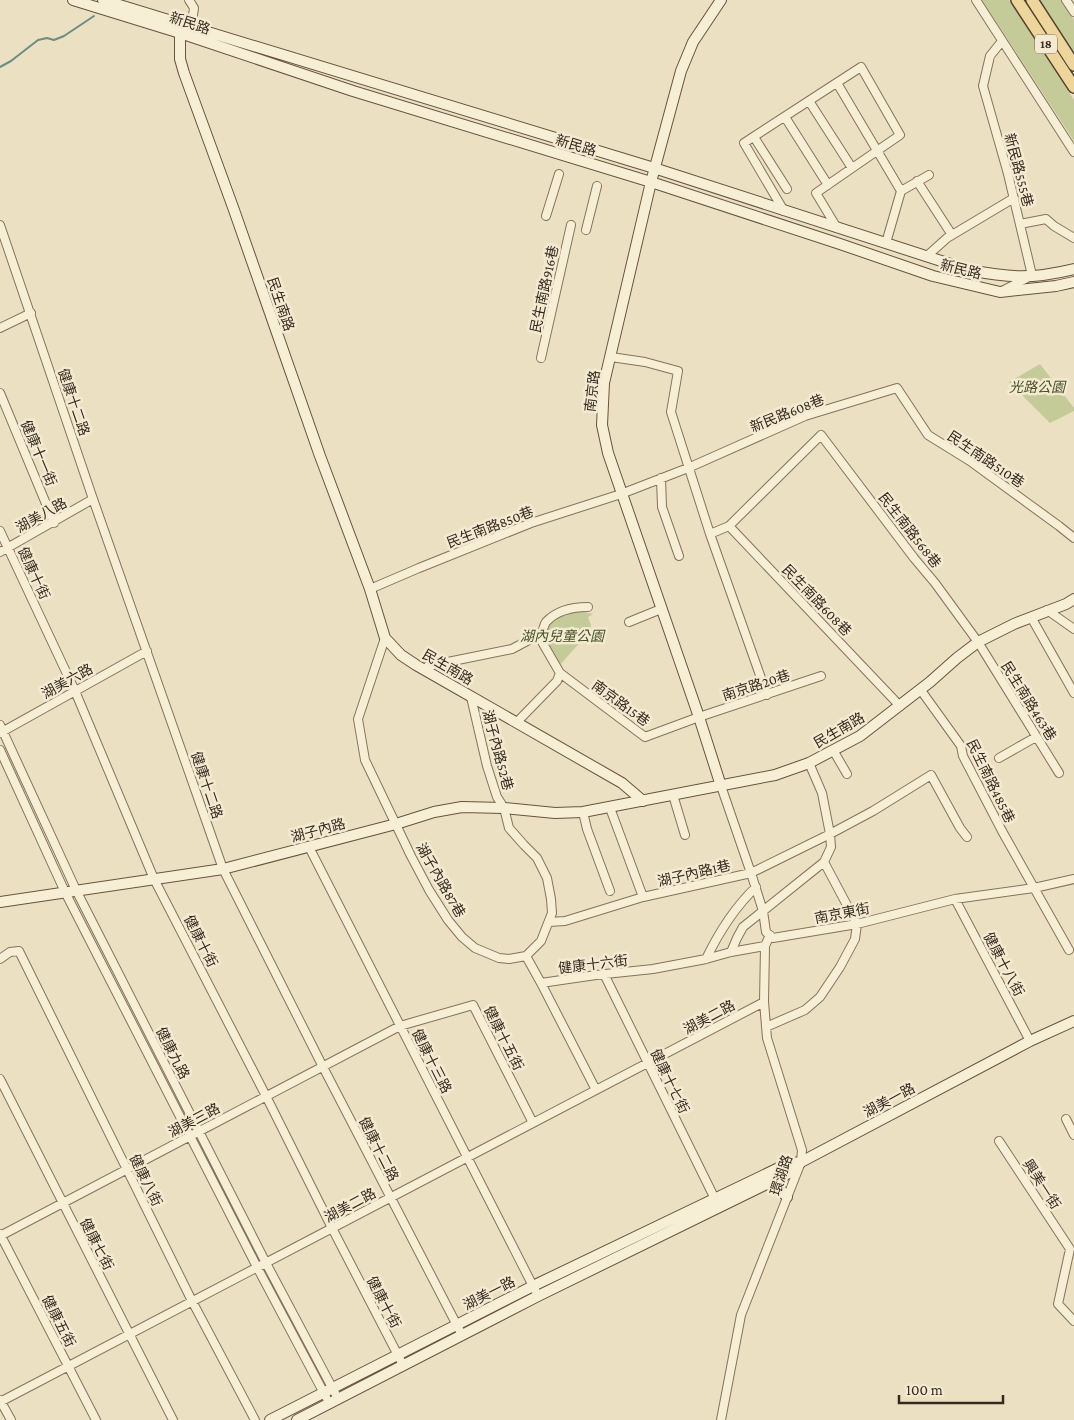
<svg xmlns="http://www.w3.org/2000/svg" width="1074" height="1420" font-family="'Crimson Pro','Noto Sans TC',serif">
	<rect width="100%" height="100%" fill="#ece0c3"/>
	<path fill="#c4ca98" d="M982,0H1009L1074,100V141Z
		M1038,0H1061L1074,20V57Z
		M1040,364L1074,408V411L1050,423L1009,382Z
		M574,610L593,614L588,617L591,625L590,631L559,666L542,637C549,618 556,616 574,610Z"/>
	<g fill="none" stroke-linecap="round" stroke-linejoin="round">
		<path stroke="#6c8d85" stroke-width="2" d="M0,67L11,61L38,40L47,38L54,40L64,36L94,16"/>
		<g stroke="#86725b" stroke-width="10">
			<path id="street" d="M976,0L1074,152
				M1066,0L1074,12
				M187,26L192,22L194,8L189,0
				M1002,41L990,56L983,86L1008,174L1031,271L1029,277L1004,290
				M837,83L901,191L929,175
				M809,101L852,168
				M785,117L828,185
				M754,137L787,189
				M917,181L952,235
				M784,211L744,143L861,67L900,135L816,193L837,228
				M546,216L559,174
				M1020,224L1046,219L1054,226L1074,238
				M0,225L93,499L223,869L323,1067L462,1335
				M586,230L597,186
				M886,243L901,191
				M927,256L947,238L1014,198
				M0,328L31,313
				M611,357L645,362L678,371L671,412L710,534L767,695
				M541,358L571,225
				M0,393L54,523
				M661,478L662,507L679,556
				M729,526L900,706
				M0,531L75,691L154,879L266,1096L332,1228L403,1365
				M710,534L729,526L821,435L914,558L935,583L978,642L1059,773
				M0,552L93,499
				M370,589L419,568L531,523L621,494L688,468L805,416L897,388L928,435L970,461L1059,526L1074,538
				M1047,610L1074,629
				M1031,617L1074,693
				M629,622L661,609
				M385,638L358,719L365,760L411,856L429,890L448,920L462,937L475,948L499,958L509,959L526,956
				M425,670L428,666L512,649L542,633C543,630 544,625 546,622C557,610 573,607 588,607
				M560,673L645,737L699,717L821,676
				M920,689L961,746L963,756L1002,831L1069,950
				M471,697L487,766L497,797L504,808L509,828L524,845L537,858L547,878L551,899L552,913L541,941L526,956
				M517,722L557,681L560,673L538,635
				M0,725L76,890L266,1263L335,1393
				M0,733L147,651
				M0,750L65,892L257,1267L326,1397
				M833,750L847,774
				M999,758L1036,737
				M721,786L751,873L763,911L766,932L773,938L857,924L955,899L1034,888L1074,879
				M673,795L685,835
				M610,808L643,897
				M583,812L587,829L610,891
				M309,847L535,1290
				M955,899L1030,1041
				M549,922L565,921L643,897L751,873L830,834L873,811L931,775L960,828L967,837
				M731,952L737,938L743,927L824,862L831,847L830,834L822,793L809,763
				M526,956L541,983
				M0,959L10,952L19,951L192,1301L255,1420
				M706,959C719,932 734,908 756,887
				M604,974L717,1203
				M766,1027L805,1010L820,997L840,967L855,939L857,924L824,862
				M0,1079L173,1420
				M596,1090L541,983L596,975L653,969L706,959L731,952L765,946
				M1066,1119L1074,1135
				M999,1141L1070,1249L1058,1304L1074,1321
				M0,1234L96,1420
				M0,1236L400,1026L473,1005L533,1123
				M0,1400L11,1420
				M0,1402L764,1002
				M721,1420L741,1315L801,1162L802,1150L767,1038L764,1002L765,946L770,935"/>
		</g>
		<g stroke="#68533e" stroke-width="12">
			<path id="secondary" d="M73,0L180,33L353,91L651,182L840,244L933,276L1000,292L1056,286L1074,282
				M103,0L654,168L969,270C1010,278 1033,279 1074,269
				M184,30L180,33V59L184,73L234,210L320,456L370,589L385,638L401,655L416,665L622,783L643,801
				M721,786L699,717L608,453L602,425L604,383L651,182L681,71L693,42L721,0
				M0,902L223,869L396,824L434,812L462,807L504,808L555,813L583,812L775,775L809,763L860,736L930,682L957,658L978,642L1014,624L1066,604L1074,599
				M768,1184L780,1189L787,1197
				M270,1420L533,1286L787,1164L801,1162L1030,1041L1074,1021
				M297,1420L538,1296L791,1172L801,1162"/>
		</g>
		<g stroke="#54402f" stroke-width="14">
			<path id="primary" d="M1017,0L1074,87
				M1032,0L1074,65"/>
		</g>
		<use href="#street" stroke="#f7eed6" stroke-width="8"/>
		<use href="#secondary" stroke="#f7eed6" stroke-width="10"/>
		<use href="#primary" stroke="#eed59c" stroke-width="11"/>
	</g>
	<g text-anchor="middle" stroke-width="5" stroke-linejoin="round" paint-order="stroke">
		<rect fill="#f4ead2" stroke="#6f6454" stroke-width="1" x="1035" y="34.5" width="22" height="19" rx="4"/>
		<g font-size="12" font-weight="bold" fill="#362a1e">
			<text x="1046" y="48">18</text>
		</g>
		<g font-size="14" fill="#362a1e" stroke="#f4ead2">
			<text transform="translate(190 23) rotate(18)" y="5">新民路</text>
			<text transform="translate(576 145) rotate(17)" y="5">新民路</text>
			<text transform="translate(1019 170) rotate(75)" y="5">新民路555巷</text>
			<text transform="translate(961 269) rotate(14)" y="5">新民路</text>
			<text transform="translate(544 289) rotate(-78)" y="5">民生南路916巷</text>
			<text transform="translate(281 304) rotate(71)" y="5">民生南路</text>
			<text transform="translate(592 391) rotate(-83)" y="5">南京路</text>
			<text transform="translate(74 402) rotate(71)" y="5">健康十二路</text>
			<text transform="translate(787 413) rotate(-22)" y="5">新民路608巷</text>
			<text transform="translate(39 453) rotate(67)" y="5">健康十一街</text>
			<text transform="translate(986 459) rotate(34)" y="5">民生南路510巷</text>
			<text transform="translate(41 515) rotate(-29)" y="5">湖美八路</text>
			<text transform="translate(490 527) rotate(-21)" y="5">民生南路850巷</text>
			<text transform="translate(910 530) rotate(52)" y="5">民生南路568巷</text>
			<text transform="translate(34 573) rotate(65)" y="5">健康十街</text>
			<text transform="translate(817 600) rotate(46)" y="5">民生南路608巷</text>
			<text transform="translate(448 667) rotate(30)" y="5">民生南路</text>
			<text transform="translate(67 681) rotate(-29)" y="5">湖美六路</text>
			<text transform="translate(756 685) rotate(-18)" y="5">南京路20巷</text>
			<text transform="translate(1029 701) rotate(58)" y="5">民生南路463巷</text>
			<text transform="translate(621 703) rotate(36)" y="5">南京路15巷</text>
			<text transform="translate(839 730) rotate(-30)" y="5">民生南路</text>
			<text transform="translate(498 750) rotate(75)" y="5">湖子內路52巷</text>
			<text transform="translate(991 781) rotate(64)" y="5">民生南路485巷</text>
			<text transform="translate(207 785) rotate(71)" y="5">健康十二路</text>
			<text transform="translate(318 830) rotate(-15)" y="5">湖子內路</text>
			<text transform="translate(694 873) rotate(-13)" y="5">湖子內路1巷</text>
			<text transform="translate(441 880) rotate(60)" y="5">湖子內路87巷</text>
			<text transform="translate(842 913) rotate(-11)" y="5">南京東街</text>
			<text transform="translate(201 941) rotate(63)" y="5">健康十街</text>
			<text transform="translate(593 964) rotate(-7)" y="5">健康十六街</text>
			<text transform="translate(1004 964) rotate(62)" y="5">健康十八街</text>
			<text transform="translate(709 1017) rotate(-28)" y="5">湖美二路</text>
			<text transform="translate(504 1038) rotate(63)" y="5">健康十五街</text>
			<text transform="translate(173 1053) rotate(63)" y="5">健康九路</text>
			<text transform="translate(432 1061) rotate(63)" y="5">健康十三路</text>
			<text transform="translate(670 1081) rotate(64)" y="5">健康十七街</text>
			<text transform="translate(889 1100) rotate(-28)" y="5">湖美一路</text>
			<text transform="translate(194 1120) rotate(-28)" y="5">湖美三路</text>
			<text transform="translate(379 1149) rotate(63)" y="5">健康十二路</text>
			<text transform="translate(781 1175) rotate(-72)" y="5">環湖路</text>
			<text transform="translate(146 1180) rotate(64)" y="5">健康八街</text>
			<text transform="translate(1042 1184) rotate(57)" y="5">興美一街</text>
			<text transform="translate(350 1205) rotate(-28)" y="5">湖美二路</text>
			<text transform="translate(97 1244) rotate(63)" y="5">健康七街</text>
			<text transform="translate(489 1293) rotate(-27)" y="5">湖美一路</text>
			<text transform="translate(384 1302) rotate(62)" y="5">健康十街</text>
			<text transform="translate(59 1321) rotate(63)" y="5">健康五街</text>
		</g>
		<g font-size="14" font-style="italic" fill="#475226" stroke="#f4ead2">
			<text x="1037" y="392">光路公園</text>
			<text x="562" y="641">湖內兒童公園</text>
		</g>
	</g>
	<path d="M899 1395v8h104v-8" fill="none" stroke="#362a1e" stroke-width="2.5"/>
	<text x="906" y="1395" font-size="15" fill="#362a1e" stroke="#f4ead2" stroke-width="4" paint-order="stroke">100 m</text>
</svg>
